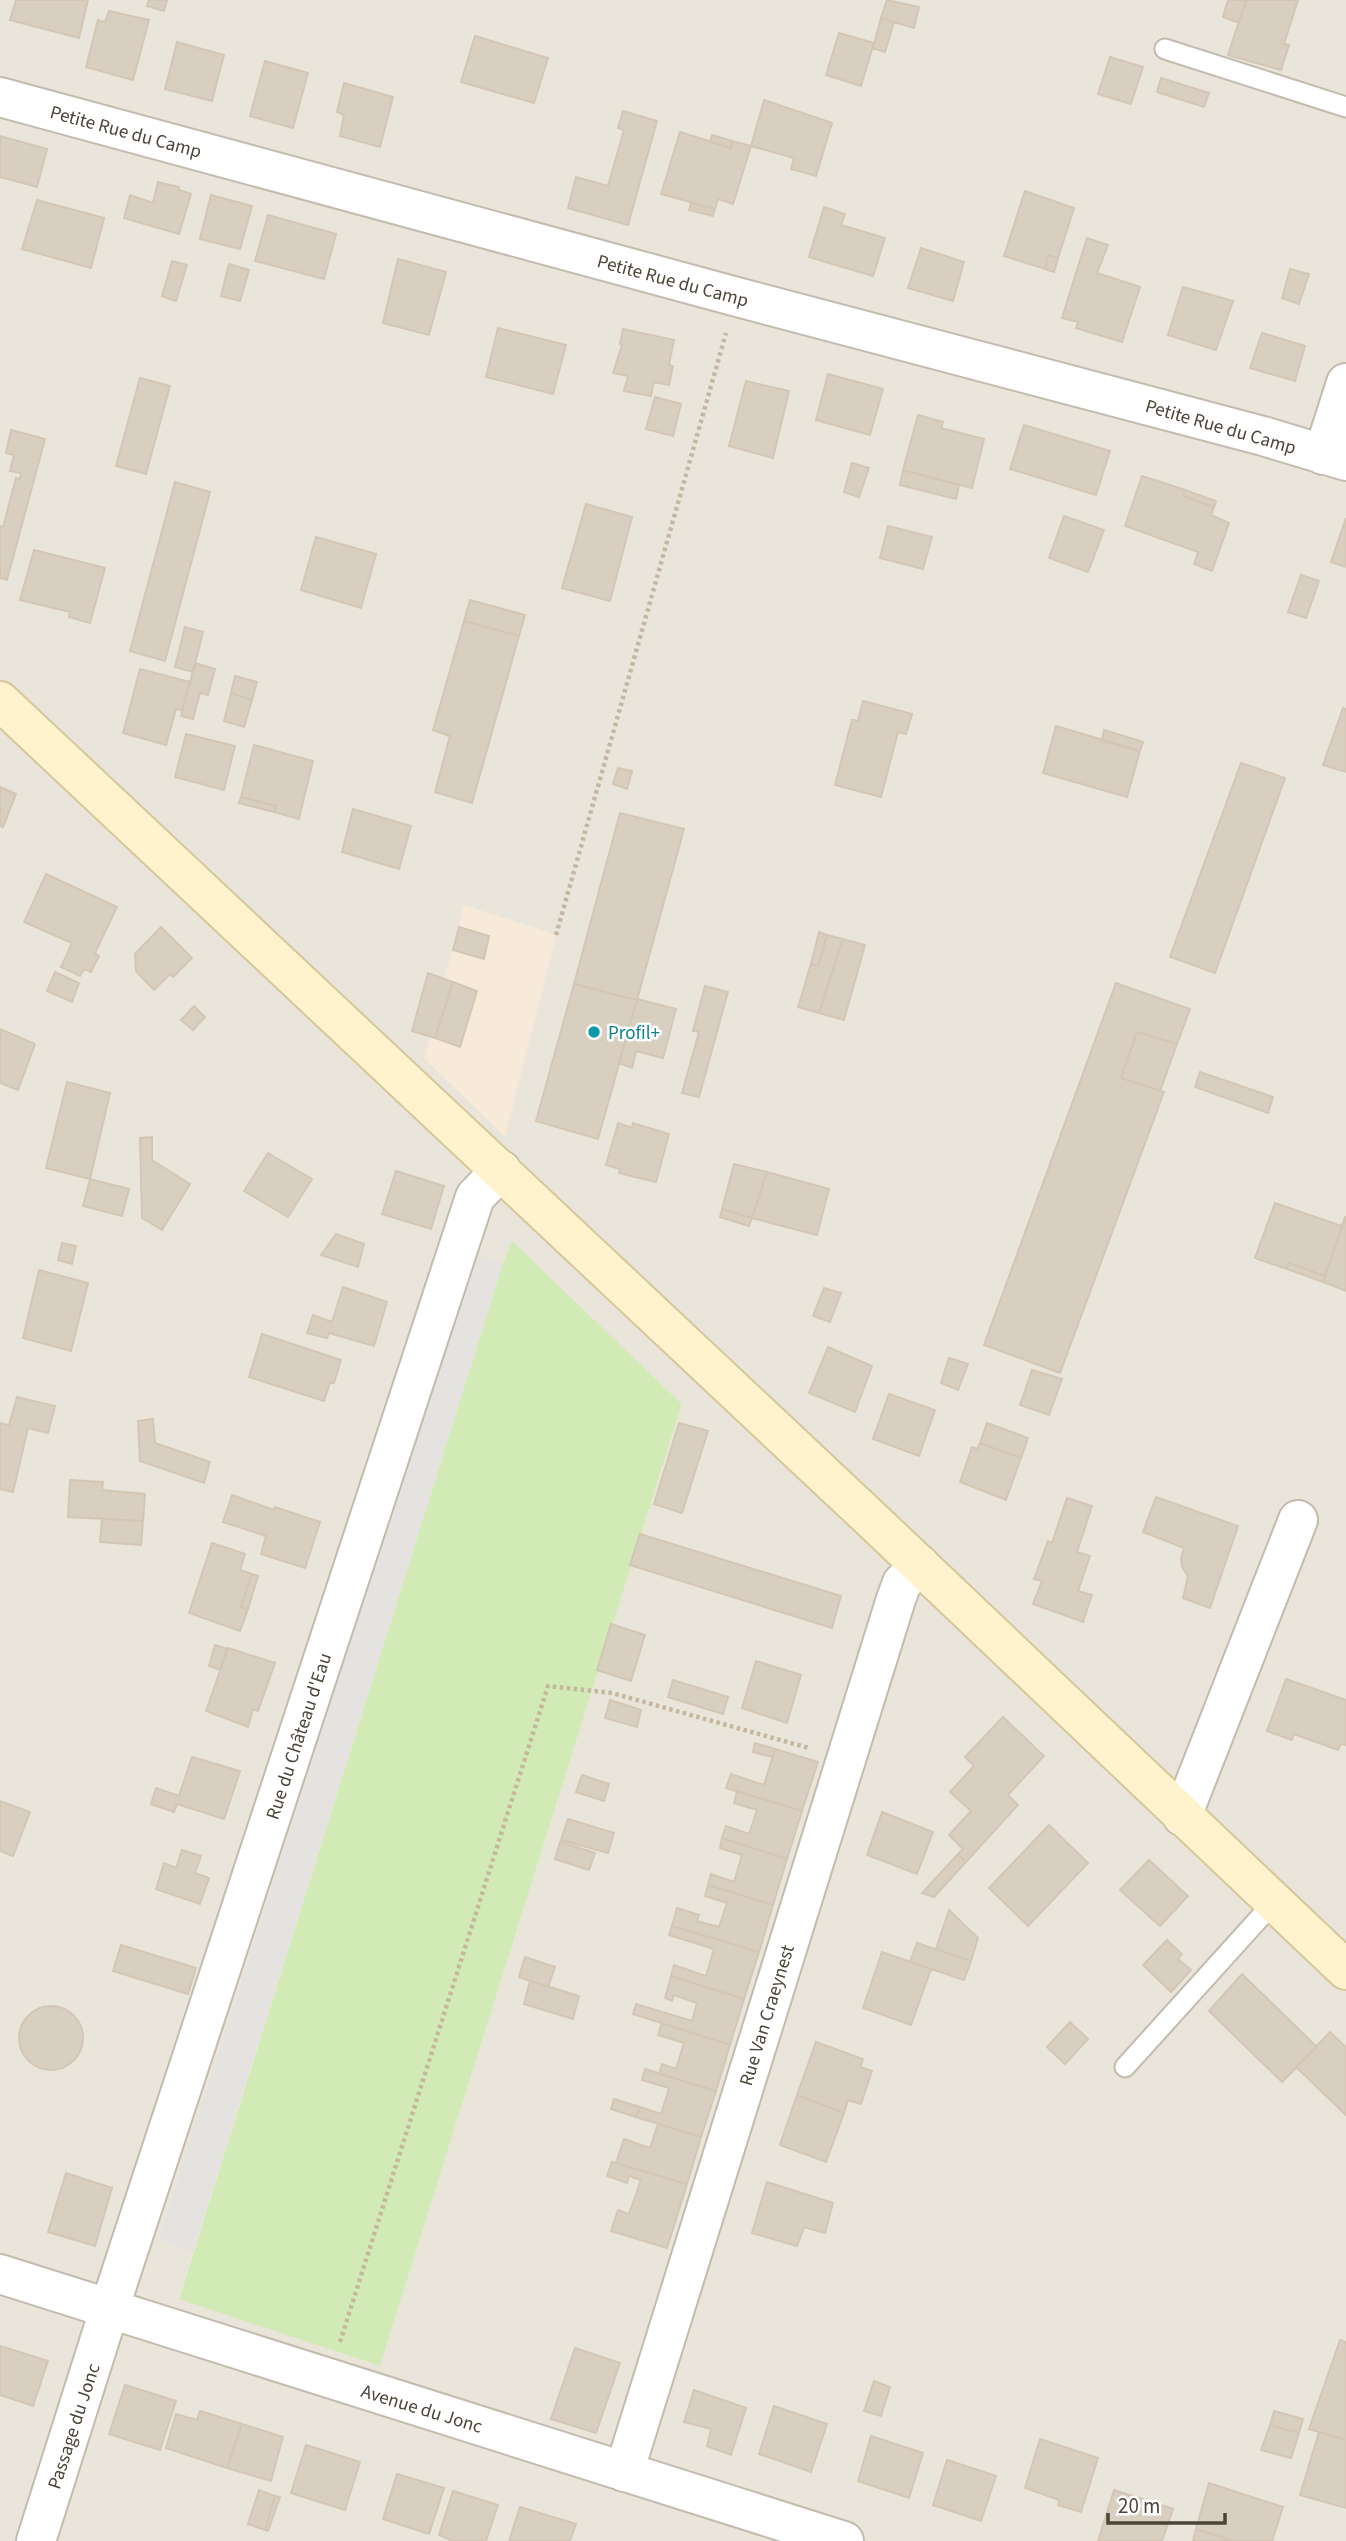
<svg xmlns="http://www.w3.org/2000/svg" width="1346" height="2541" font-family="'Source Sans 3',sans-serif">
	<rect width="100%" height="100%" fill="#f6f3ec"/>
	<path fill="#eae5da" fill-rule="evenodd" d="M0,0H1346V2541H0ZM512,1242L682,1404L380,2366L179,2298L503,1263Z"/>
	<path fill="#f7ead8" d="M464,905L556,935L505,1137L424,1058Z"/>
	<path fill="#d2eab5" d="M512,1241L682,1404L380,2366L179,2299L503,1263Z"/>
	<path fill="#e5e3e0" d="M474,1255L503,1263L193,2252L159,2239Z"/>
	<path fill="#d8cfc1" stroke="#d3c7b4" stroke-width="2" d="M16,0H88L79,38L10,20Z
		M149,0H167L164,11L147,6Z
		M887,0L919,7L914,28L881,18Z
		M1228,0H1246L1239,23L1223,17Z
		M1246,0H1298L1284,44L1289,45L1281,70L1228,55Z
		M109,11L149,20L133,80L86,67L98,20L105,22Z
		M881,18L894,22L885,52L873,48Z
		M839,33L874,43L861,86L826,75Z
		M475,36L548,58L534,103L461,82Z
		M177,42L224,55L212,101L165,89Z
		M1110,57L1143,67L1131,104L1098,94Z
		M265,61L308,73L293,128L250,116Z
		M1161,78L1209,93L1204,107L1157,92Z
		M344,83L393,97L380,147L340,136L344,115L337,112Z
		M764,100L832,123L816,176L791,169L794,158L751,146Z
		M623,111L657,121L628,225L568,208L576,177L608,186L624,130L618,128Z
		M680,132L731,148L732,141L751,146L733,204L718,199L715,209L661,194Z
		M712,135L732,141L731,148L710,142Z
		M0,136L47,149L37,187L0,177Z
		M158,182L179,187V190L191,194L179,234L124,218L130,195L153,203Z
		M1025,191L1074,208L1058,258L1048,255L1045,269L1004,256Z
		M211,195L252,206L240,249L200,239Z
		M37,200L104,218L91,268L22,249Z
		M691,203L715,209L713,216L689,210Z
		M824,207L845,214L841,225L885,238L873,276L809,257Z
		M268,215L336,234L324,279L255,261Z
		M1087,238L1108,245L1097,273L1140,287L1122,342L1076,328L1078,322L1062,318Z
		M921,248L964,262L953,301L908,288Z
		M1048,255L1058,258L1054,272L1045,269Z
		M398,259L446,272L429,335L383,323Z
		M172,261L187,265L176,301L162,296Z
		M229,264L249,270L240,301L221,296Z
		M1290,269L1309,274L1299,304L1282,298Z
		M1183,287L1233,301L1216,350L1168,335Z
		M498,328L566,345L553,394L486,377Z
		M623,329L674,340L669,365L673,366L669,385L654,382L651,396L624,391L628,376L613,373L622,345L620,344Z
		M1262,333L1305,346L1295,381L1250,368Z
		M828,374L883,389L870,435L816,420Z
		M140,378L170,386L146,474L116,466Z
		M746,381L789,391L773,458L729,446Z
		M655,397L681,404L673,436L646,429Z
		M918,415L943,422L941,428L984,439L972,488L903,470Z
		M1024,425L1110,451L1096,495L1010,469Z
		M11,430L45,439L7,580L0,578V526L3,527L16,478L20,479L21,473L10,471L14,455L6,453Z
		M852,463L869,468L859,497L844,492Z
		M903,470L959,485L956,499L900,485Z
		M1142,476L1185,490L1183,496L1214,507L1211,515L1229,523L1212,571L1194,564L1198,552L1125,526Z
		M175,482L210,492L165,661L130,651Z
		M1185,490L1216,501L1214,507L1183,496Z
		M586,504L632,517L610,601L562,588Z
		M1064,516L1104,530L1088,572L1049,558Z
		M1346,518V567L1331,562Z
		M888,526L932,537L923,569L880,558Z
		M316,537L376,554L361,608L301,590Z
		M34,550L105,568L90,623L69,617L70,612L20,600Z
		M1301,575L1319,581L1306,618L1288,612Z
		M470,600L525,615L519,636L464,621Z
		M464,621L519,636L472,803L435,792L450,736L433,730Z
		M185,627L203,632L193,672L175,667Z
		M195,663L215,669L208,695L200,693L193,719L181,716Z
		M140,669L190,682L182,710L176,709L166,745L123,733Z
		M235,676L257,682L252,700L231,693Z
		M231,693L252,700L244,727L224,721Z
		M863,701L912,714L906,734L898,732L881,797L835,785L852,720L858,721Z
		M1343,708L1346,709V772L1323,765Z
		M1056,726L1140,751L1127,797L1043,773Z
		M1104,730L1143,742L1140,751L1102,741Z
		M186,734L235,746L224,790L175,777Z
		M254,745L313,761L299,819L274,812L276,806L241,797Z
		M1241,763L1285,778L1215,973L1170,957Z
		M618,768L632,771L627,789L613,784Z
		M0,787L16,794L3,827L0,826Z
		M241,797L276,806L274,812L239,803Z
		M353,809L411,826L399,869L342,852Z
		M620,813L684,829L637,1000L574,984Z
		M46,874L117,907L95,953L99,956L91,972L84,969L80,976L61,967L72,943L24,922Z
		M161,927L192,958L173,977L170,974L154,990L136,971L135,954Z
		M459,927L489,936L484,959L453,950Z
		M819,932L827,935L818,966L811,964Z
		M827,935L843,939L819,1013L798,1007L811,964L818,966Z
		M843,939L865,945L844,1020L819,1013Z
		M55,972L79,983L72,1002L47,991Z
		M428,973L453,982L435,1038L412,1031Z
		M453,982L477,991L460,1047L435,1038Z
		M1116,983L1190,1009L1177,1044L1137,1032L1121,1078L1164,1092L1060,1373L984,1345Z
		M574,984L637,1000L598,1139L536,1121Z
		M705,986L728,992L699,1097L682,1093L699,1032L693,1031Z
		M637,999L676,1009L663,1058L636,1051L632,1068L619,1063Z
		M194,1006L205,1017L193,1030L181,1020Z
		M0,1029L35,1044L18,1090L0,1083Z
		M1137,1032L1177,1044L1160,1091L1121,1078Z
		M1200,1072L1273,1097L1268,1113L1195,1087Z
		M67,1082L110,1093L90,1179L46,1168Z
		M618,1123L632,1128L633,1123L669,1134L656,1182L619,1173L620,1169L606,1165Z
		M152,1137V1160L190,1184L162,1230L142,1218L140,1138Z
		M268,1153L312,1179L288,1217L244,1191Z
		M734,1164L767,1172L752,1218L722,1209Z
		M396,1171L444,1186L431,1229L382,1214Z
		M767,1172L829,1189L817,1235L752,1218Z
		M90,1179L129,1189L122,1216L83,1206Z
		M1275,1203L1342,1226L1325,1276L1289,1263L1287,1269L1255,1258Z
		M722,1209L752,1218L749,1226L720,1217Z
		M1345,1217L1346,1218V1291L1323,1282Z
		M336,1234L364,1244L358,1267L321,1255Z
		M62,1243L76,1246L72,1264L58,1260Z
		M1289,1263L1325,1276L1323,1282L1287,1269Z
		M39,1270L88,1283L71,1351L23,1338Z
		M343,1287L387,1302L374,1346L329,1333L327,1338L307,1333L313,1315L332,1322Z
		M824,1288L841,1293L830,1322L813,1316Z
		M262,1334L341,1360L334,1383H330L324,1401L249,1377Z
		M828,1347L872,1366L855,1412L809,1393Z
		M949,1358L968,1364L958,1390L941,1383Z
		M1032,1370L1062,1379L1049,1415L1020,1405Z
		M889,1394L935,1410L919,1456L873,1439Z
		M17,1397L55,1406L48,1433L28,1428L13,1492L0,1489V1423L9,1425Z
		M153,1419L155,1443L210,1462L204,1483L140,1461L138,1421Z
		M679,1423L708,1431L682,1513L654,1504Z
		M987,1423L1028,1438L1021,1458L980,1443Z
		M980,1443L1021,1458L1006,1500L960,1482L972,1447L977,1449Z
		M70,1480L103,1482L102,1490L145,1494L143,1521L68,1517Z
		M232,1495L274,1510L275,1507L320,1522L305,1568L261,1554L266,1536L223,1522Z
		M1156,1497L1238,1526L1210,1608L1183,1598L1188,1576L1182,1567L1181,1558L1184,1548L1143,1532Z
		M1067,1498L1092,1506L1077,1552L1090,1556L1078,1591L1092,1595L1083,1622L1033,1604L1042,1581L1034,1579L1048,1541L1052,1543Z
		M102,1519L143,1521L141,1545L100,1542Z
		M640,1534L841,1596L832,1628L630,1565Z
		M212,1543L245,1554L240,1570L252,1574L241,1607L248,1609L240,1631L189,1613Z
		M252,1574L258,1576L248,1609L241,1607Z
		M611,1624L645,1635L631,1681L597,1670Z
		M215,1645L227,1649L220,1670L209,1666Z
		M228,1648L275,1663L258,1711L253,1709L248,1727L206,1711Z
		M756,1661L801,1675L787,1723L742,1708Z
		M1286,1679L1346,1700V1745L1341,1744L1338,1750L1294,1734L1292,1740L1267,1731Z
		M673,1680L728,1697L723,1714L668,1697Z
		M610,1700L641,1710L637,1727L605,1718Z
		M1003,1717L1044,1756L1008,1795L1018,1805L966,1862L958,1854L963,1849L949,1835L971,1811L950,1792L974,1766L965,1757Z
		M755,1743L775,1749L772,1757L753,1752Z
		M775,1749L818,1762L802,1811L726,1788L731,1774L764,1785Z
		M192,1757L240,1771L224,1819L177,1804L174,1812L151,1804L156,1788L179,1796Z
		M582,1775L609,1784L604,1801L576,1792Z
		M737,1791L802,1811L787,1859L722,1838L726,1826L749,1834L757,1810L734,1803Z
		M0,1801L30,1812L13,1856L0,1851Z
		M882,1812L933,1832L917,1874L867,1855Z
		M568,1819L614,1833L608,1853L561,1840Z
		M1049,1825L1088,1863L1028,1926L989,1888Z
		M722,1838L787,1859L773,1905L708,1885L711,1874L734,1882L742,1855L720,1848Z
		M560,1842L595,1853L589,1870L555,1859Z
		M182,1850L201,1856L195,1873L209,1878L200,1904L156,1889L164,1863L176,1868Z
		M958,1854L966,1862L934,1897L922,1893Z
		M1149,1860L1188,1896L1160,1926L1120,1890Z
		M708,1885L773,1905L759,1952L672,1926L677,1908L699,1915L697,1921L719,1927L727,1903L705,1896Z
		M949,1910L978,1938L971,1961L936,1949Z
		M672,1926L759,1952L744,1999L671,1976L674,1965L706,1976L714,1949L669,1935Z
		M1167,1940L1182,1954L1178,1959L1191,1970L1171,1992L1143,1965Z
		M917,1943L971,1961L964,1980L910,1962Z
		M121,1945L196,1968L188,1994L113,1971Z
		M882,1952L931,1969L911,2025L863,2008Z
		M525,1957L555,1967L548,1987L519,1977Z
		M1242,1974L1317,2047L1282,2082L1209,2011Z
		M671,1976L744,1999L730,2045L633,2014L636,2004L692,2021L697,2003L674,1995L672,2001L665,1998Z
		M530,1981L579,1996L573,2019L524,2004Z
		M19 2038a32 32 0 1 1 64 0a32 32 0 1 1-64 0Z
		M1070,2022L1088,2039L1065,2064L1047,2047Z
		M662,2023L730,2045L716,2091L659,2074L662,2064L676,2069L684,2043L658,2035Z
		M1330,2032L1346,2047V2115L1296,2067Z
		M816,2042L863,2059L860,2067L872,2071L861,2104L848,2100L844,2113L797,2095Z
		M645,2069L716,2091L701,2137L636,2117L640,2107L661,2114L669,2088L642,2080Z
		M797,2095L844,2113L826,2162L780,2145Z
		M614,2099L640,2107L636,2117L611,2109Z
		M658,2124L701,2137L687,2184L616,2163L624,2139L650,2148Z
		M612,2162L687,2184L667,2248L611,2231L618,2210L629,2214L641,2180L629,2176L627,2183L607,2176Z
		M66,2173L112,2188L95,2246L48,2232Z
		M767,2182L833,2203L825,2233L804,2227L797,2246L752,2233Z
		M1340,2340L1346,2342V2440L1309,2429Z
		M0,2346L48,2361L33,2406L0,2395Z
		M575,2348L620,2363L596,2433L551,2419Z
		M874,2381L890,2387L881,2416L864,2411Z
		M125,2385L176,2401L160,2450L109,2434Z
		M694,2390L746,2408L731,2455L707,2446L711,2429L684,2422Z
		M774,2406L827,2424L811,2472L759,2454Z
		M200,2411L242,2424L227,2468L166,2448L176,2414L197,2420Z
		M1274,2411L1303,2419L1299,2433L1270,2425Z
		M242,2424L283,2437L271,2481L227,2468Z
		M1270,2425L1299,2433L1291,2458L1261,2450Z
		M1319,2432L1346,2440V2508L1300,2495Z
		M871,2436L923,2453L909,2498L858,2481Z
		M1040,2439L1098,2458L1081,2512L1058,2505L1059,2500L1025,2488Z
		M306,2445L360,2462L345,2510L291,2493Z
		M947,2460L996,2476L981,2521L933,2505Z
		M397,2474L444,2488L429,2534L383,2519Z
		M1209,2483L1283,2507L1272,2541H1234L1196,2529Z
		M259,2490L275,2496L265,2530L248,2524Z
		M1114,2490L1173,2509L1162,2541H1098Z
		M453,2491L498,2505L486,2541H452L439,2535Z
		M275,2496L280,2497L268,2531L265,2530Z
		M520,2507L576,2524L570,2541H509Z
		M1196,2529L1234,2541H1197L1193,2540Z"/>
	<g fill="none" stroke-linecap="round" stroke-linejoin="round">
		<g stroke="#c2bbae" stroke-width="23">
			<path id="lane" d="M1165,49L1346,107
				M1125,2067L1274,1902"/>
		</g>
		<g stroke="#c2bbae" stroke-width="42">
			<path id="street" d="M0,97L737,297L1263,436L1346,461
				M1323,455L1346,383
				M1182,1816L1298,1520
				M0,2274L844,2541
				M624,2472L896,1599L902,1583L920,1565
				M36,2541L119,2279L475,1197L501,1170"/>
		</g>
		<g stroke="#d6c79b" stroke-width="42">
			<path id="secondary" d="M0,701L870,1518L1346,1970"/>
		</g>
		<path stroke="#c4b79f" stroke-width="4.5" stroke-dasharray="3.5 3.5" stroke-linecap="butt" d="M556,935L726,333
			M340,2342L548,1686L612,1693L809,1748"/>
		<use href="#lane" stroke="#fff" stroke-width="19"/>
		<use href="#street" stroke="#fff" stroke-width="38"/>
		<use href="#secondary" stroke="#fff3cd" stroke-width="38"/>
	</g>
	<circle fill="#0f9aa8" stroke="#fff" stroke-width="2.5" cx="594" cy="1032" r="7"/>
	<g text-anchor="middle" stroke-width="5" stroke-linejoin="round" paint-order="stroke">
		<g font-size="19" fill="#4b4439" stroke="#fff">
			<text transform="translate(126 131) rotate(15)" y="7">Petite Rue du Camp</text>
			<text transform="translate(673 280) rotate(15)" y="7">Petite Rue du Camp</text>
			<text transform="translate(1221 426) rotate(16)" y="7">Petite Rue du Camp</text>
			<text transform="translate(298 1736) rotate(-72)" y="7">Rue du Château d'Eau</text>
			<text transform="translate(766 2015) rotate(-73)" y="7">Rue Van Craeynest</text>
			<text transform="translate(422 2408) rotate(17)" y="7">Avenue du Jonc</text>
			<text transform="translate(73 2426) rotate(-72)" y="7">Passage du Jonc</text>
		</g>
		<g font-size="19" fill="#0d838f" stroke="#fff" text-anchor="start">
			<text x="608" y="1039">Profil+</text>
		</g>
	</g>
	<path d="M1108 2513v10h117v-10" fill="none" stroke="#4b4439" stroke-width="3.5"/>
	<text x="1118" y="2513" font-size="21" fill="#4b4439" stroke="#ffffff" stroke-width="5" paint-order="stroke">20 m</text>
</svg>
